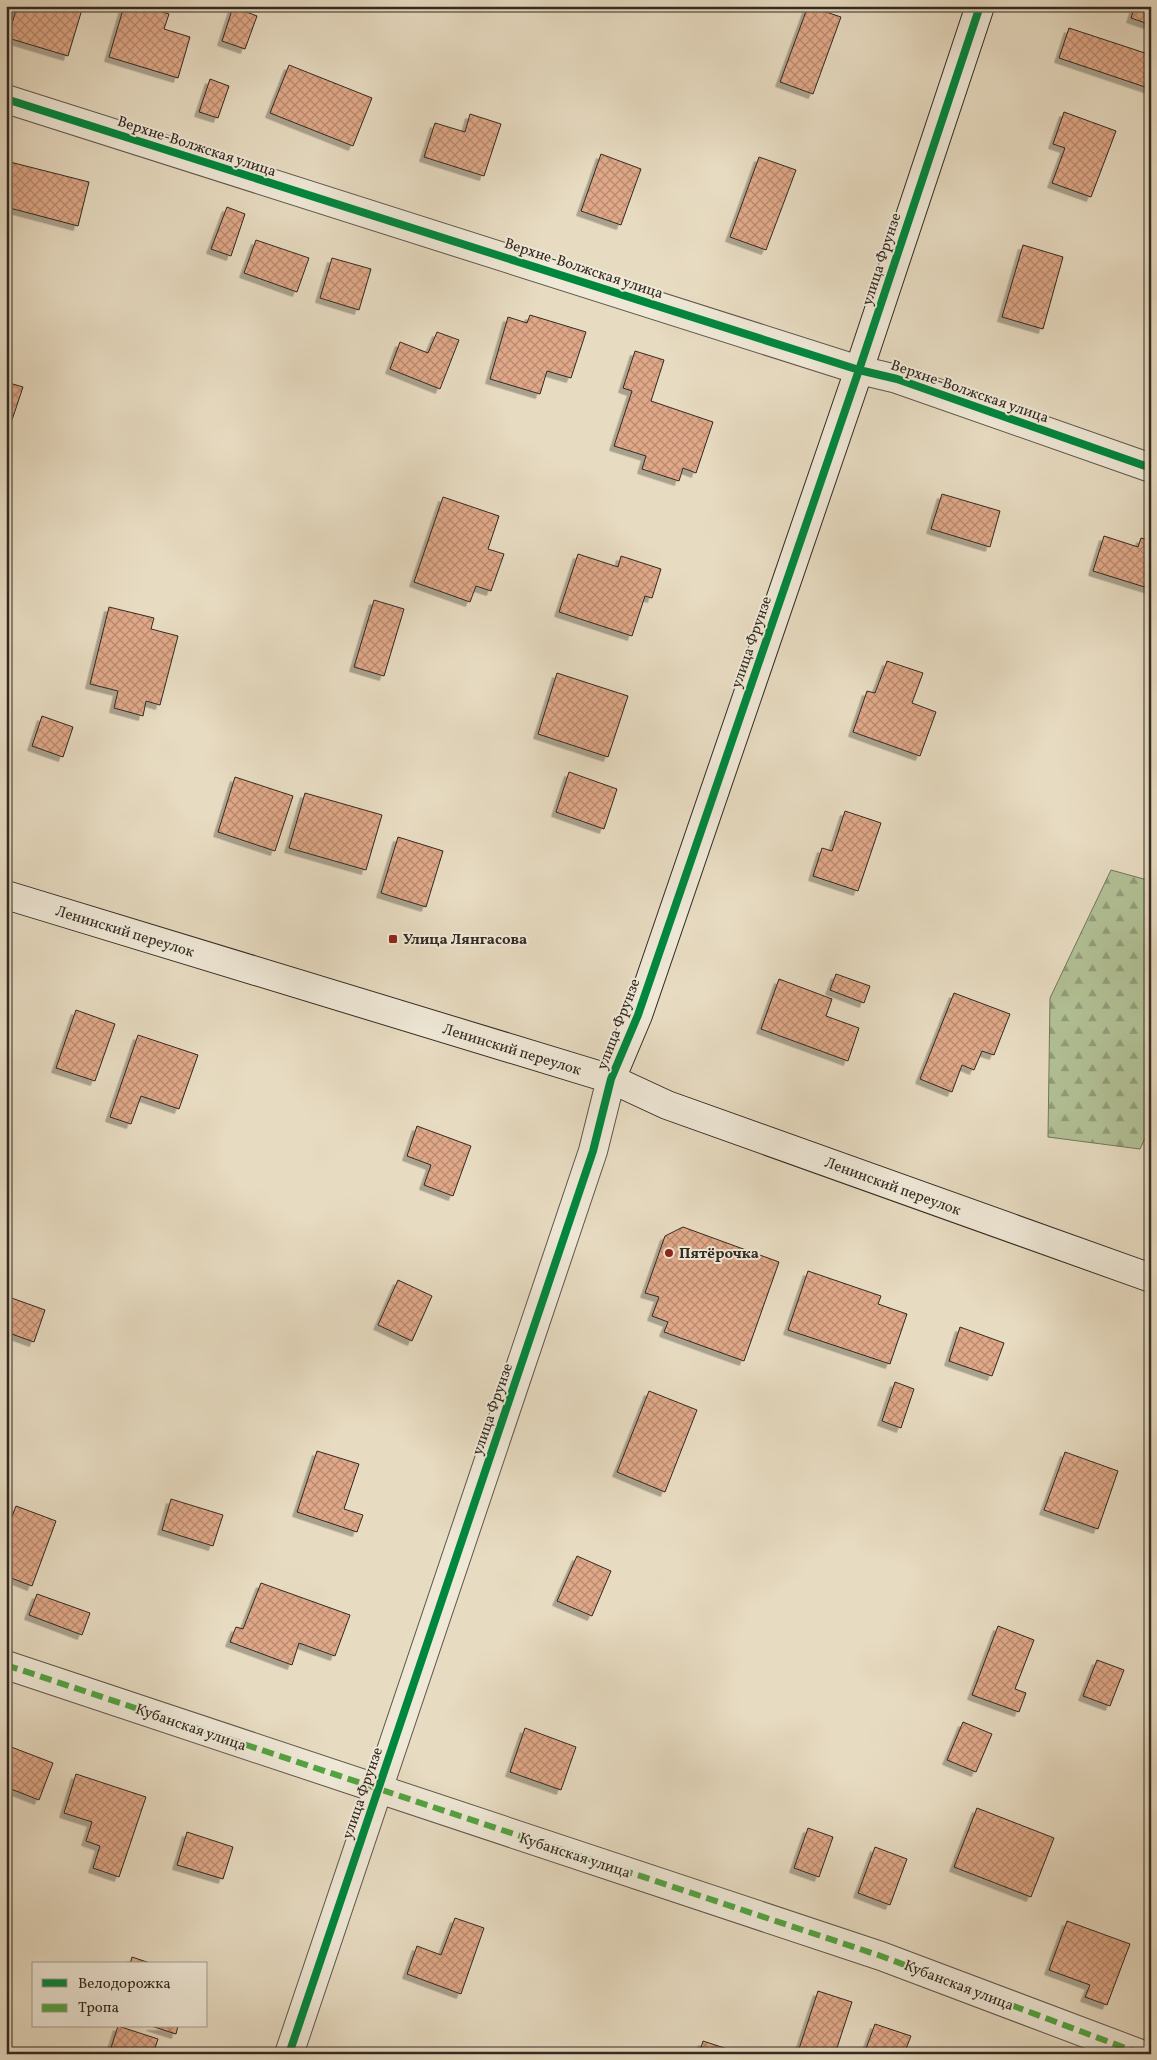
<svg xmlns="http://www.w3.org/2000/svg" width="1157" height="2060" font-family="Vollkorn,serif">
	<defs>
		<pattern id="forest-firs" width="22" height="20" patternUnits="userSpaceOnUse" patternTransform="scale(1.25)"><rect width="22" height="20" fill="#b2c196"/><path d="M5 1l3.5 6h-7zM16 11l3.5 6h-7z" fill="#919d7a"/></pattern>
		<pattern id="building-cross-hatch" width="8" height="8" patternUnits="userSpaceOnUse" patternTransform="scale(1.25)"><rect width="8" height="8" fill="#e0a888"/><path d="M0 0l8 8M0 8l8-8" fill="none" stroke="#b6896f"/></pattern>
		<filter id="shadow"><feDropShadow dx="-4.5" dy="4.5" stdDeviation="0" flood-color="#0004"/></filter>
	</defs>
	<rect width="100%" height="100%" fill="#e7dbc1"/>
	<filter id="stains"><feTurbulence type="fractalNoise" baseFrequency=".004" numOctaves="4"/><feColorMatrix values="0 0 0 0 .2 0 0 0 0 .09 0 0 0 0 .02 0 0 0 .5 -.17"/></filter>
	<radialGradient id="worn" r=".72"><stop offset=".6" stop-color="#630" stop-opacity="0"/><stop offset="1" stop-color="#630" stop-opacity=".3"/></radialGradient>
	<path fill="url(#forest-firs)" stroke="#72765c" d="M1111,870L1151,881V1125L1140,1149L1048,1137L1050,998Z"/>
	<path fill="url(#building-cross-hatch)" stroke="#322a21" filter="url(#shadow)" d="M17,6H83L68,56L8,38Z
		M124,6H144L169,14L164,29L190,37L178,78L109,57Z
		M808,6L841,17L813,94L780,82Z
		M1135,6H1151V25L1131,18Z
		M233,7L257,16L245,49L222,41Z
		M1069,28L1151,55V89L1059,58Z
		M289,65L372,98L353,146L270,113Z
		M210,79L229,86L218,118L199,112Z
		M1064,112L1116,131L1091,197L1052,183L1065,148L1053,144Z
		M470,114L501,124L484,176L424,157L435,123L465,132Z
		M601,154L641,169L621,225L581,211Z
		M759,157L796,170L766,250L730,237Z
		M6,161L89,182L78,226L6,207Z
		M227,207L245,214L231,256L211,249Z
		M256,240L309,258L297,292L244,273Z
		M1023,245L1063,257L1043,329L1002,317Z
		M332,258L371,269L359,310L320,298Z
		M530,315L586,332L571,378L547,371L540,394L490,379L508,317L527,323Z
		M437,332L459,340L440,389L390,369L400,342L428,353Z
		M635,351L664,360L651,401L713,422L696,473L683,468L679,481L642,469L646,456L614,446L632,391L623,388Z
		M6,382L23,387L6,438Z
		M942,494L1000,511L990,547L931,529Z
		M443,497L499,516L488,549L504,554L491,591L476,586L470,602L414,582Z
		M1104,536L1138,547L1141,538L1151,541V589L1093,571Z
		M578,554L618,567L621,556L661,569L652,598L645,596L632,636L559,612Z
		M374,600L404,609L384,676L354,667Z
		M109,607L154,618L151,629L178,636L160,705L146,701L143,716L114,708L118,691L90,684Z
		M887,661L923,673L912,703L936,712L920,756L853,732L867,691L875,693Z
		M557,673L628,696L608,757L538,734Z
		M42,716L73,727L63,757L32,746Z
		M569,772L617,789L604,829L556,812Z
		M235,777L293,796L275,851L218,832Z
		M305,793L382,815L366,870L289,848Z
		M845,811L881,823L858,891L813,876L822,848L832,851Z
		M398,837L443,851L426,907L381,893Z
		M836,974L870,986L864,1003L830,990Z
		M779,979L832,999L826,1016L859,1028L848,1061L761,1029Z
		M954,993L1010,1014L994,1055L982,1051L974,1070L962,1065L952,1092L920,1079Z
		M76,1010L115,1024L95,1081L56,1068Z
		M138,1035L198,1055L179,1109L141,1096L131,1124L110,1117Z
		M417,1126L471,1146L453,1196L424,1185L431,1165L407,1156Z
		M683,1227L779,1262L744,1361L664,1332L668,1322L652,1316L659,1297L645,1293L665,1236Z
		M808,1271L881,1296L878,1304L907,1314L890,1364L788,1330Z
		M398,1280L432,1296L412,1341L378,1325Z
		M6,1296L45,1310L34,1342L6,1332Z
		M960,1327L1004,1343L992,1376L949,1361Z
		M895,1382L914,1389L901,1428L882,1421Z
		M649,1391L697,1410L665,1492L617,1472Z
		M317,1451L359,1464L344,1509L363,1515L357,1532L297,1512Z
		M1065,1452L1118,1471L1098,1529L1044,1510Z
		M171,1499L223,1515L213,1546L162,1530Z
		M16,1506L56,1521L32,1586L6,1576V1526L8,1527Z
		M577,1556L611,1571L592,1616L557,1601Z
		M261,1583L350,1615L335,1656L299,1643L292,1665L230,1642L236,1627L243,1629Z
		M37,1594L90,1613L82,1635L29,1615Z
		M998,1626L1034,1640L1015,1689L1026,1693L1019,1712L972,1695Z
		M1097,1660L1124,1670L1110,1706L1083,1696Z
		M963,1722L992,1734L976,1772L947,1760Z
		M525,1728L576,1747L561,1790L510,1772Z
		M6,1745L53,1763L39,1800L6,1787Z
		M76,1774L146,1797L119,1877L93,1868L100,1846L86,1841L92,1822L64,1813Z
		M977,1808L1054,1838L1031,1897L954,1867Z
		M808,1828L833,1837L819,1877L794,1868Z
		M187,1832L233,1847L223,1879L177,1865Z
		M875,1847L907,1859L890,1905L858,1893Z
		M455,1918L484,1928L461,1994L407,1974L417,1946L441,1955Z
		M1067,1921L1130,1944L1107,2005L1085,1997L1090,1985L1049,1970Z
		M132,1957L153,1964H130Z
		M818,1991L852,2002L835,2054H804L798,2052Z
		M875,2024L911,2036L904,2054H864Z
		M118,2026L158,2039L153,2054H109Z
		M151,2026H178L176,2034Z
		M703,2041L743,2054H699Z"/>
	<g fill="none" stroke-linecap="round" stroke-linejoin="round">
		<g stroke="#5f5649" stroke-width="30">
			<path id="street" d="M6,99L859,370L897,379L1151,468
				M6,1665L881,1956L1141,2054
				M289,2054L593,1151L611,1079"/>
		</g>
		<g stroke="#322a21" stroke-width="30">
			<path id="secondary" d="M6,895L611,1079L667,1105L1151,1278
				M611,1079L638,1015L859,370L980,6"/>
		</g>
		<use href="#street" stroke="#efe8d7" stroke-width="28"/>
		<use href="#secondary" stroke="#efe8d7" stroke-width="28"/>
		<path stroke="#52a441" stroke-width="6" stroke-dasharray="12 6" stroke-linecap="butt" d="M6,1665L881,1956L1141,2054"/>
		<g stroke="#efe8d7" stroke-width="11">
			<path id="cycleway" d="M6,99L859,370L897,379L1151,468
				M289,2054L593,1151L611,1079L638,1015L859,370L980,6"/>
		</g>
		<use href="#cycleway" stroke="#00873e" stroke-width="8"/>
	</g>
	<g fill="#8f2418" stroke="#efe8d7" stroke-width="2">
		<rect x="388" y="934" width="10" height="10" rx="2.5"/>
		<circle cx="669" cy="1253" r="5"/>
	</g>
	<g text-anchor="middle" stroke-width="4" stroke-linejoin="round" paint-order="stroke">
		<g font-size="15" fill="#322a21" stroke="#efe8d7">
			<text transform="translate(197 146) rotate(18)" y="5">Верхне-Волжская улица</text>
			<text transform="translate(881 259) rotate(-72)" y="5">улица Фрунзе</text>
			<text transform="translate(584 268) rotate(18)" y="5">Верхне-Волжская улица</text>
			<text transform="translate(970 391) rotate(19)" y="5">Верхне-Волжская улица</text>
			<text transform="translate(751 642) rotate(-71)" y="5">улица Фрунзе</text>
			<text transform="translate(125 931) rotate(17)" y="5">Ленинский переулок</text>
			<text transform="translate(618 1024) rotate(-69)" y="5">улица Фрунзе</text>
			<text transform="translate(512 1049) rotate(17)" y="5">Ленинский переулок</text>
			<text transform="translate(893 1186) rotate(20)" y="5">Ленинский переулок</text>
			<text transform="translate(492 1409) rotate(-71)" y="5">улица Фрунзе</text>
			<text transform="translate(191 1727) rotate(19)" y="5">Кубанская улица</text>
			<text transform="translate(362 1793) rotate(-71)" y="5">улица Фрунзе</text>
			<text transform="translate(575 1855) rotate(18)" y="5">Кубанская улица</text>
			<text transform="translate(959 1985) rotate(21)" y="5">Кубанская улица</text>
		</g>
		<g font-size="15" font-weight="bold" fill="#322a21" stroke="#efe8d7" text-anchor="start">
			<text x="403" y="944">Улица Лянгасова</text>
			<text x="679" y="1258">Пятёрочка</text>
		</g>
	</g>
	<rect width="1157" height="2060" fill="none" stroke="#e7dbc1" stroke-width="25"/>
	<rect x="8" y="8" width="1142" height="2045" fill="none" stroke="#322a21" stroke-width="2.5"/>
	<rect x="12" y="12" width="1132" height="2035" fill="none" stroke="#322a21"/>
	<rect x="32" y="1962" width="175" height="65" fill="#efe8d7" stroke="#a39c8e"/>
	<rect x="42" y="1979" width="25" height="8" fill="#00873e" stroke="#a39c8e"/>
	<text x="78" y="1988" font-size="15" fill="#322a21">Велодорожка</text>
	<rect x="42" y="2004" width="25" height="8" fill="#52a441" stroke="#a39c8e"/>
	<text x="78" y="2012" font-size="15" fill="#322a21">Тропа</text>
	<rect width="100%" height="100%" filter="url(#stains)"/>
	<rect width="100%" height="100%" fill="url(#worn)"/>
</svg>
